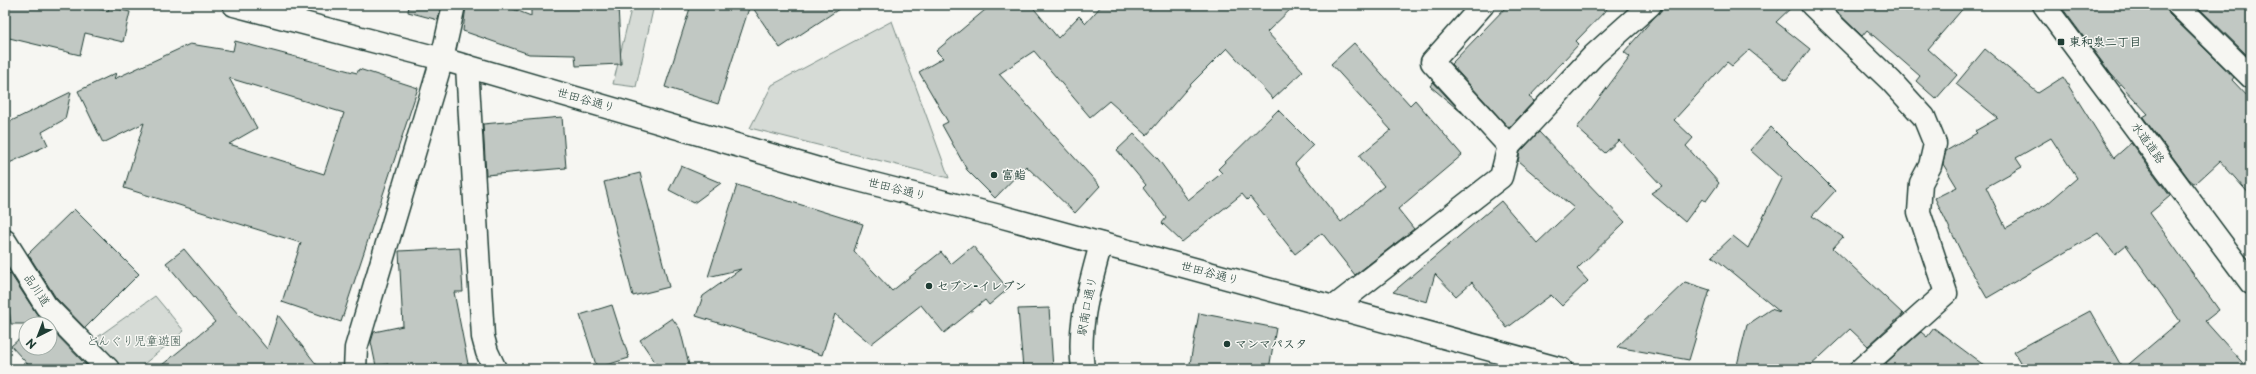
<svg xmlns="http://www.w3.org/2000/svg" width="2256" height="374" font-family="'Playpen Sans','Klee One',sans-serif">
	<rect width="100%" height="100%" fill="#f6f6f2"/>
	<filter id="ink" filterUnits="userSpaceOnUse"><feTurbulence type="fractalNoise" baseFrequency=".025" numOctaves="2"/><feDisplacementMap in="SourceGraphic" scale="8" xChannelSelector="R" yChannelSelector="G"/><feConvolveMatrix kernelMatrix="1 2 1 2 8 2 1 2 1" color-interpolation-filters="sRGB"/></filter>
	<g filter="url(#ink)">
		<path fill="#d6dbd6" stroke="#7a8c85" d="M632,5H654L636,87L613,84Z
			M892,21L949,178L750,128L772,85Z
			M155,296L184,331L138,369H108L85,346Z"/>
		<path fill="#c1c8c3" stroke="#1f3d34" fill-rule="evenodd" d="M5,5H83L108,11L109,7L130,12L123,42L85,33L80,55L5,37Z
			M409,5H441L438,20L408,12Z
			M466,5H503L531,16V5H618L621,64L576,66L575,55L529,54L463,31Z
			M691,5H750L718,104L665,87Z
			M751,5H845L780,48Z
			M991,5H1031L1058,38L1079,16L1086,23L1102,5H1295L1267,32L1303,71L1273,99L1227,48L1191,84L1147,135L1109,101L1090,117L1034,51L999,74L1100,186L1075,213L1026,166L995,198L967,170L942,125L948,122L919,72L943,58L936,51Z
			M1508,5H1611L1576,41L1579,44L1529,97L1534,101L1509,128L1451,64Z
			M1665,5H1794L1776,22L1810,49L1786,80L1749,50L1732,66L1727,62L1674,120L1693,138L1686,146L1719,183L1706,201L1702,199L1685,222L1651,193L1662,186L1619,140L1605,153L1577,128L1630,57L1624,52Z
			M1830,5H1966L1928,49L1957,75L1936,99L1916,81L1920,76L1867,30L1862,36Z
			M2060,5H2166L2169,14L2234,77L2232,80L2251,100V196L2220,161L2195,184L2189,179L2143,117L2148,114L2111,74Z
			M2196,5H2251V59Z
			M235,41L357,73L359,69L418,88L341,322L282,302L301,243L124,188L144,123L103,143L78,91L116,73L114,79L190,44L233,51ZM229,78L344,113L324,174L229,144L257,128Z
			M1354,43L1410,105L1415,100L1462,155L1398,209L1414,229L1355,275L1322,233L1295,254L1250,197L1247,200L1242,194L1182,242L1162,223L1166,218L1143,188L1146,185L1117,150L1134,134L1158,159L1188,200L1222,173L1218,169L1278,110L1313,145L1295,164L1341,222L1384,186L1359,156L1391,130L1331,64Z
			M1985,49L2038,93L2063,77L2114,158L2131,143L2170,196L2150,213L2219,310L2205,321L2248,369H2123L2180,321L2126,245L2115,254L2098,233L1987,298L1964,258L1935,198L1957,187L1943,164L1946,151L1977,133L1975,131L1998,118L1956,84ZM2051,138L2077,178L2047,204L2006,228L1986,187L2022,167L2016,158Z
			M1433,82L1462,113L1430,86Z
			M71,92L65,119L42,132L48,145L5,165V124Z
			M562,117L566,168L486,175L483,124Z
			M1771,127L1835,191L1812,216L1843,237L1833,248L1903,314L1868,346L1850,329L1807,369H1736L1747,325L1771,309L1780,312L1712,256L1733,236L1748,248L1782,179L1750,150Z
			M1539,132L1625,222L1577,269L1588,281L1562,306L1551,295L1507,328L1472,282L1456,296L1435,274L1427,302L1393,292L1501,201L1537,243L1574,208L1518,161L1520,152Z
			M681,166L721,183L694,203L669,190Z
			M640,173L669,287L633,296L604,182Z
			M737,185L863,224L854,251L892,291L941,252L951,264L973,246L1008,289L989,305L985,300L944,333L921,305L871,344L835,314L822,355L696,316L703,296L741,269L708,277Z
			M74,209L139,274L85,328L56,298L28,254Z
			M460,248L463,292H454L469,369H389L388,364L376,366L371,342L374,332L403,326L399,251Z
			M184,249L267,349L278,315L320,369H157L215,322L166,263Z
			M10,273L36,313L46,324H11L5,282V278Z
			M1685,282L1710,290L1689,360L1617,347Z
			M612,305L629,358L597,368L580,315Z
			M1049,308L1053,369H1023L1018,309Z
			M2090,311L2123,369H2024L2014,352Z
			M1199,313L1276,328L1269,369H1189Z
			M672,318L680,329L690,369H660L640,340Z
			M50,328L90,369H32L11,346L26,333V348H50Z
			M1934,328L1989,369H1892L1886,363L1921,332L1927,337Z"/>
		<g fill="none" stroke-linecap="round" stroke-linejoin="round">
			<g stroke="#1f3d34" stroke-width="25">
				<path id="minor" d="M1483,5L1432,62L1509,146
					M1812,5L1891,81L1924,117L1935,144L1930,166L1921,183L1919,212L1946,293L1861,369
					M2178,5L2251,77
					M467,66L483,337L487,352L495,369
					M5,241L46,306L108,369
					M1334,307L1501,177L1509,146L1594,55L1650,5
					M355,369L356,348L442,59L454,5
					M1083,369C1077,326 1090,285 1101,244"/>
			</g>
			<g stroke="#1f3d34" stroke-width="25">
				<path id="major" d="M234,5L442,59L839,175L1003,217L1561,369
					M2044,5L2251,283"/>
			</g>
			<use href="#minor" stroke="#f6f6f2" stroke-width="22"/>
			<use href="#major" stroke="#f6f6f2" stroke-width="22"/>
		</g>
	</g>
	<g fill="#1f3d34" stroke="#f6f6f2" stroke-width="1.5">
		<rect x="2057" y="38" width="8" height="8" rx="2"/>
		<circle cx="994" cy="175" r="4"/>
		<circle cx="929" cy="286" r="4"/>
		<circle cx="1227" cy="344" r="4"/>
	</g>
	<g text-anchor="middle" stroke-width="3" stroke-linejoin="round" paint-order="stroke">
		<g font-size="12" font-weight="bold" fill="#1f3d34" stroke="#f6f6f2" text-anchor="start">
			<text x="2069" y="46">東和泉二丁目</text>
			<text x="1002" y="179">富鮨</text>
			<text x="937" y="290">セブン-イレブン</text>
			<text x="1235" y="348">マンマパスタ</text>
		</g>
		<g font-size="12" fill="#1f3d34" stroke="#f6f6f2">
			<text transform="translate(586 100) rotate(16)" y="4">世田谷通り</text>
			<text transform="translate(2148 143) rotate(54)" y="4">水道道路</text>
			<text transform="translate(897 189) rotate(14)" y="4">世田谷通り</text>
			<text transform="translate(1210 273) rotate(15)" y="4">世田谷通り</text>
			<text transform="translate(37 290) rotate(56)" y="4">品川道</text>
			<text transform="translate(1087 306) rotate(-79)" y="4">駅南口通り</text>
		</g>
		<g font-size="12" fill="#445d54" stroke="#f6f6f2">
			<text x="134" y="345">どんぐり児童遊園</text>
		</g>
	</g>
	<rect width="2256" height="374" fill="none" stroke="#f6f6f2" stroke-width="20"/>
	<rect x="10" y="10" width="2236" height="354" fill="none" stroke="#1f3d34" stroke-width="1.5" filter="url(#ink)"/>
	<g transform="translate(38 336) rotate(222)"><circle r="19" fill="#f6f6f2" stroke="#a0aca6"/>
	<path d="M0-3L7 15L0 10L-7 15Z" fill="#1f3d34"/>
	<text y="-6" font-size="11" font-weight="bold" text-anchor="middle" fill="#1f3d34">N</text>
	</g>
</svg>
